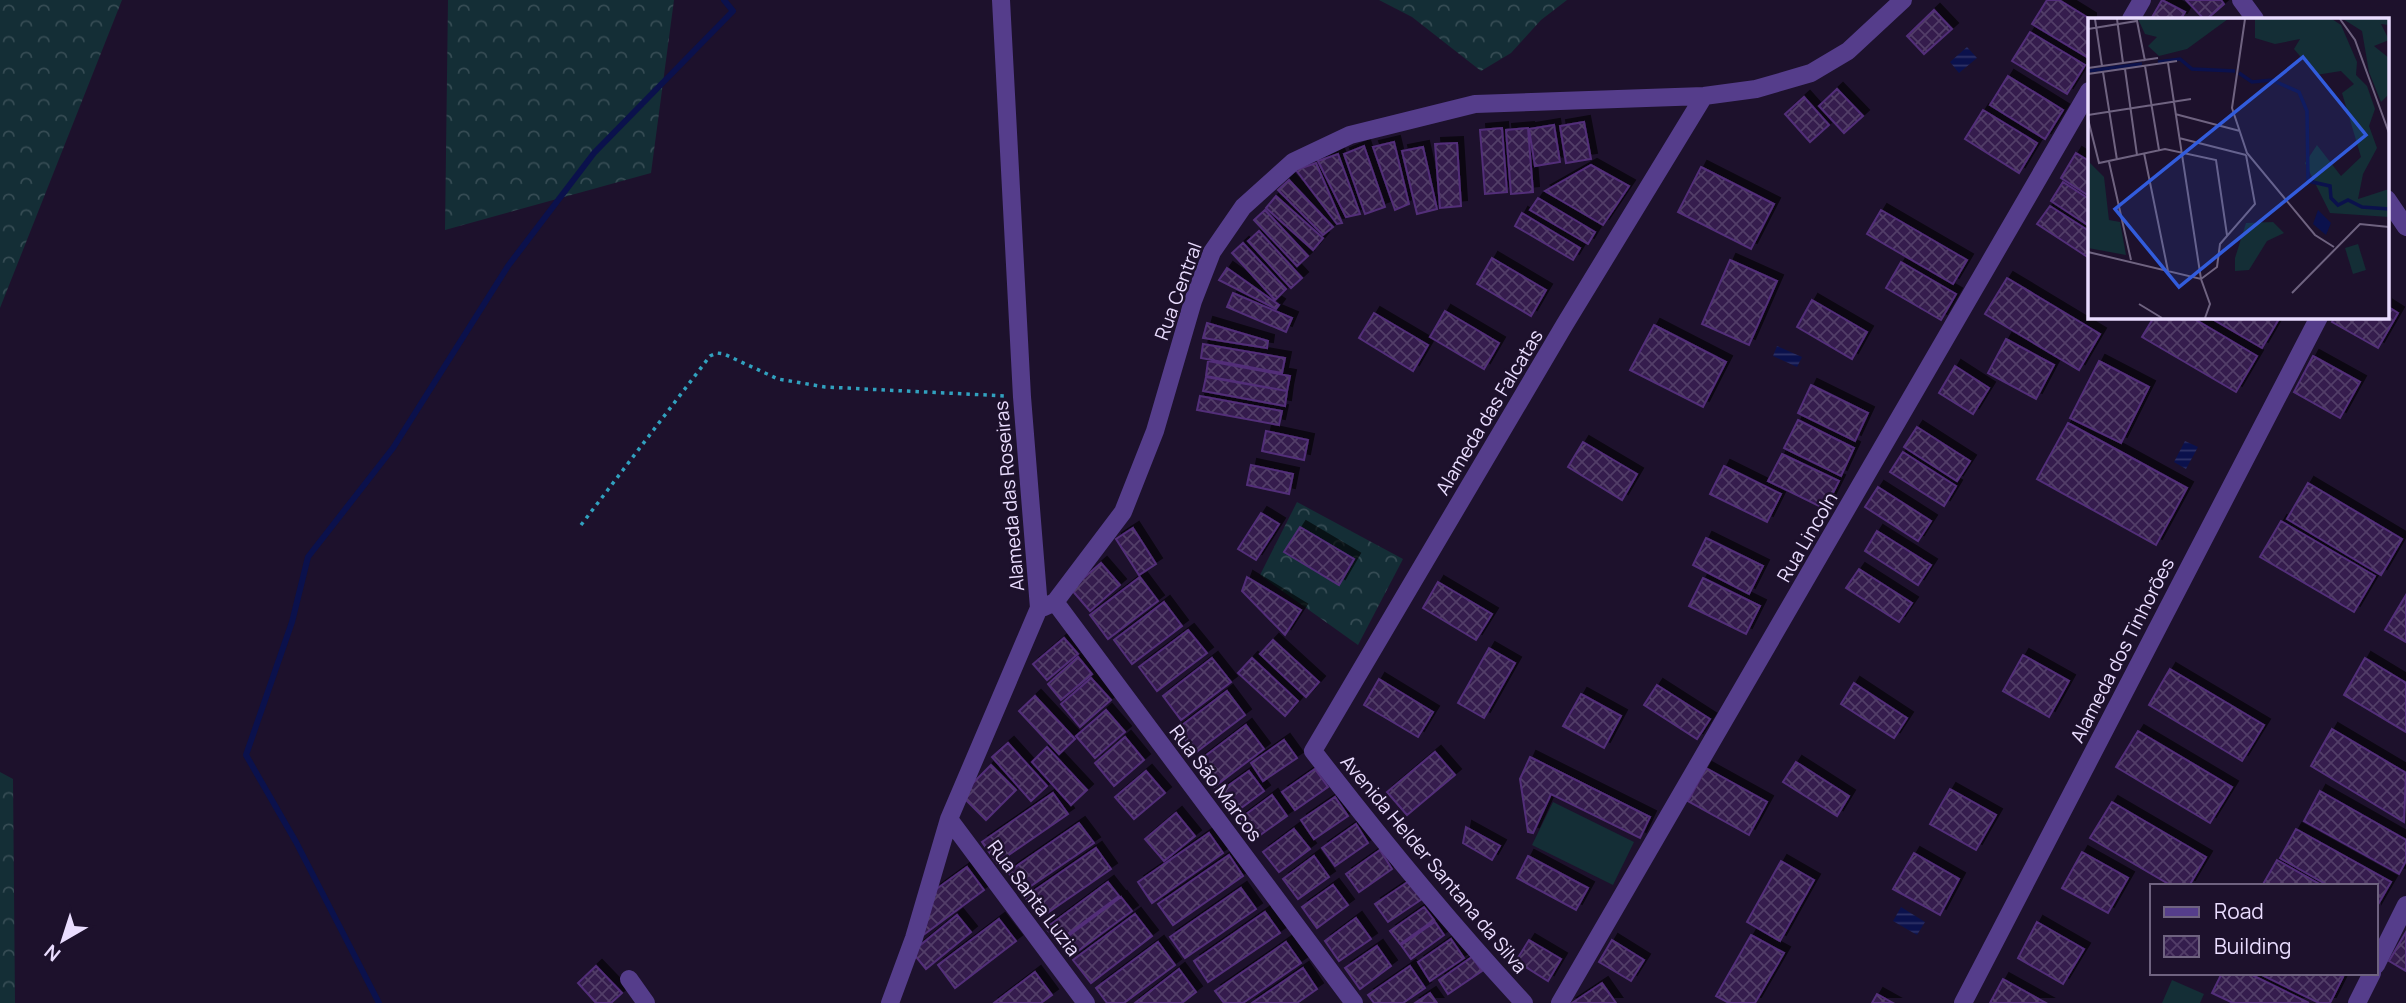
<svg xmlns="http://www.w3.org/2000/svg" width="2406" height="1003" font-family="Manrope,sans-serif">
	<defs>
		<pattern id="forest-crowns" width="20" height="18" patternUnits="userSpaceOnUse" patternTransform="scale(1.75)"><rect width="20" height="18" fill="#142e36"/><path d="M2 6a3 3 0 1 1 6 0M12 15a3 3 0 1 1 6 0" fill="none" stroke="#364c54"/></pattern>
		<pattern id="water-rules" width="6" height="5" patternUnits="userSpaceOnUse" patternTransform="scale(1.75)"><rect width="6" height="5" fill="#0b114c"/><path d="M0 2.5h6" fill="none" stroke="#2f3367"/></pattern>
		<pattern id="building-cross-hatch" width="8" height="8" patternUnits="userSpaceOnUse" patternTransform="scale(1.75)"><rect width="8" height="8" fill="#341d4d"/><path d="M0 0l8 8M0 8l8-8" fill="none" stroke="#523d68"/></pattern>
		<filter id="shadow"><feDropShadow dx="6" dy="-6" stdDeviation="0" flood-color="#0009"/></filter>
	</defs>
	<rect width="100%" height="100%" fill="#1d112c"/>
	<path fill="#142e36" d="M1553,802L1634,842L1613,885L1532,845Z
		M2172,980L2204,994L2200,1003H2162Z"/>
	<path fill="url(#forest-crowns)" d="M0,0H122L0,308Z
		M448,0H674L651,173L445,230Z
		M1379,0H1567L1541,20L1511,53L1481,71L1412,17Z
		M1297,502L1403,559L1358,645L1260,575Z
		M0,772L13,779L15,1003H0Z"/>
	<path fill="url(#water-rules)" d="M1967,47L1977,58L1959,73L1950,62Z
		M1777,346L1802,357L1797,367L1773,356Z
		M2185,441L2198,447L2186,469L2174,462Z
		M1901,907L1925,922L1917,935L1893,921Z"/>
	<g fill="none" stroke-linecap="round" stroke-linejoin="round">
		<path stroke="#0b114c" stroke-width="6" d="M379,1003L296,842L246,755L292,622L308,557L393,448L508,266L594,153L733,11L724,0"/>
	</g>
	<path fill="url(#building-cross-hatch)" stroke="#522f79" stroke-width="2" filter="url(#shadow)" d="M2047,0H2059L2090,19L2089,53L2087,57L2032,24Z
		M2162,0L2185,12L2181,19H2151Z
		M2186,0H2221L2224,4L2207,19H2204Z
		M1934,10L1952,29L1924,54L1907,36Z
		M2030,32L2085,65L2067,94L2012,61Z
		M2008,76L2063,110L2045,139L1990,105Z
		M1837,89L1863,116L1844,133L1819,106Z
		M1804,97L1829,125L1810,142L1785,114Z
		M1983,110L2037,143L2019,173L1965,139Z
		M1584,122L1591,159L1566,163L1560,126Z
		M1554,125L1560,162L1535,166L1529,129Z
		M1502,128L1507,192L1485,194L1480,130Z
		M1528,128L1533,192L1511,194L1506,130Z
		M1394,142L1409,204L1395,210L1373,147Z
		M1457,143L1461,206L1440,208L1435,144Z
		M1364,146L1385,207L1365,214L1344,154Z
		M1423,147L1437,209L1417,214L1402,151Z
		M2076,153L2089,161V196L2061,178Z
		M1338,154L1360,214L1346,217L1318,161Z
		M1316,163L1342,223L1337,224L1296,170Z
		M1591,165L1629,186L1603,225L1545,191Z
		M1701,167L1774,204L1751,249L1678,212Z
		M1289,180L1333,227L1323,235L1278,190Z
		M2063,182L2089,199V226L2051,201Z
		M1276,196L1323,238L1313,250L1266,208Z
		M1538,198L1595,232L1588,244L1530,210Z
		M2050,206L2089,231V258L2037,224Z
		M1265,210L1308,256L1297,266L1254,220Z
		M1881,210L1967,260L1953,284L1867,234Z
		M1522,213L1580,248L1573,260L1515,226Z
		M1259,231L1302,278L1291,288L1248,241Z
		M1243,243L1286,289L1275,300L1232,253Z
		M1492,258L1546,290L1531,316L1477,284Z
		M1730,260L1777,281L1749,345L1702,324Z
		M1901,262L1956,294L1941,320L1886,288Z
		M1227,268L1279,305L1276,309L1219,280Z
		M2007,278L2100,334L2079,370L1985,314Z
		M1233,293L1292,318L1286,332L1227,307Z
		M1812,300L1867,332L1852,359L1797,327Z
		M2387,306L2398,313L2378,348L2332,322L2335,317H2387Z
		M1445,311L1499,343L1484,369L1430,337Z
		M1374,313L1428,345L1413,371L1359,338Z
		M2154,317H2191L2257,356L2236,392L2142,337Z
		M2209,317H2280L2262,348Z
		M1207,323L1268,341L1267,348L1203,338Z
		M1654,325L1726,362L1703,407L1630,370Z
		M2006,339L2054,365L2036,399L1988,373Z
		M1203,344L1285,358L1282,373L1201,358Z
		M2313,356L2360,382L2340,418L2294,392Z
		M1208,361L1290,376L1287,391L1206,376Z
		M2099,361L2149,387L2121,443L2070,418Z
		M1955,366L1989,388L1973,414L1939,393Z
		M1206,377L1287,391L1285,406L1203,391Z
		M1811,385L1868,413L1855,441L1798,413Z
		M1200,396L1282,411L1279,425L1197,410Z
		M1798,420L1854,448L1841,476L1784,448Z
		M2068,423L2187,488L2156,545L2037,479Z
		M1917,427L1970,461L1957,481L1904,447Z
		M1266,431L1308,440L1304,460L1262,451Z
		M1583,442L1637,474L1622,500L1568,467Z
		M1903,452L1956,486L1944,506L1890,472Z
		M1782,454L1839,481L1825,509L1768,481Z
		M1251,465L1293,474L1289,494L1247,485Z
		M1724,466L1781,494L1767,522L1710,494Z
		M2308,483L2402,539L2381,575L2287,519Z
		M1878,487L1931,521L1918,541L1865,507Z
		M1261,513L1279,524L1256,560L1238,549Z
		M2281,521L2375,576L2354,612L2260,557Z
		M1300,527L1354,559L1339,585L1284,552Z
		M1133,528L1156,564L1139,575L1116,539Z
		M1877,531L1931,565L1918,585L1865,551Z
		M1706,538L1763,566L1749,594L1693,565Z
		M1101,563L1120,585L1090,611L1071,589Z
		M1859,569L1912,603L1899,622L1846,588Z
		M1140,577L1158,601L1108,639L1090,615Z
		M1247,577L1301,610L1285,635L1242,591Z
		M1703,578L1760,606L1746,634L1689,606Z
		M1438,582L1492,614L1476,640L1423,608Z
		M2406,595V642L2385,630Z
		M1164,602L1182,626L1132,664L1114,640Z
		M1188,630L1207,653L1157,691L1139,667Z
		M1064,638L1078,654L1047,680L1033,664Z
		M1273,640L1319,682L1306,697L1260,654Z
		M1489,648L1515,663L1484,718L1458,703Z
		M2023,655L2069,681L2049,717L2003,691Z
		M1078,657L1092,674L1061,700L1048,684Z
		M1212,658L1231,682L1181,720L1163,696Z
		M1252,658L1298,701L1285,716L1238,673Z
		M2365,658L2406,683V732L2344,695Z
		M2170,669L2264,725L2242,761L2149,705Z
		M1091,678L1111,700L1080,727L1061,704Z
		M1379,679L1433,712L1418,737L1364,705Z
		M1854,683L1907,718L1894,738L1841,704Z
		M1657,685L1710,719L1697,739L1644,705Z
		M1227,691L1245,715L1195,753L1177,729Z
		M1581,694L1621,716L1604,748L1563,726Z
		M1035,696L1075,739L1059,754L1019,711Z
		M1106,710L1125,732L1095,758L1076,736Z
		M1246,725L1264,749L1214,787L1196,763Z
		M2332,729L2406,773L2404,822L2311,766Z
		M2138,731L2232,787L2210,823L2116,767Z
		M1125,737L1144,760L1114,786L1095,763Z
		M1284,740L1297,758L1263,781L1251,763Z
		M1008,743L1047,786L1031,801L992,757Z
		M1047,747L1087,790L1071,805L1032,762Z
		M1435,752L1455,775L1407,815L1387,792Z
		M1530,757L1650,817L1640,838L1551,794L1533,833L1528,832L1520,779Z
		M1796,762L1849,796L1837,816L1783,782Z
		M991,765L1016,790L986,820L961,795Z
		M1706,768L1767,802L1749,835L1688,801Z
		M1315,769L1328,787L1295,810L1282,792Z
		M1146,771L1165,793L1134,819L1115,797Z
		M1249,771L1264,791L1233,814L1218,793Z
		M1950,789L1996,815L1976,850L1930,824Z
		M2320,791L2406,840V861L2399,874L2304,821Z
		M1053,793L1068,814L997,863L982,842Z
		M1272,795L1287,816L1256,838L1241,818Z
		M1335,797L1348,816L1314,839L1301,820Z
		M2112,802L2206,857L2189,886H2172L2090,838Z
		M1176,813L1195,836L1164,861L1145,839Z
		M1079,823L1094,843L1022,892L1008,872Z
		M1356,824L1368,843L1335,866L1322,848Z
		M1466,827L1500,846L1492,860L1463,843Z
		M1294,829L1310,849L1279,872L1263,852Z
		M2296,829L2391,882L2376,908V886H2329L2280,858Z
		M1209,833L1223,853L1152,903L1138,882Z
		M1096,848L1111,869L1040,918L1025,897Z
		M1380,850L1392,869L1359,892L1346,874Z
		M2082,852L2128,878L2108,913L2062,888Z
		M1914,853L1959,879L1940,915L1893,889Z
		M1229,855L1243,876L1173,925L1158,904Z
		M1314,856L1329,877L1298,899L1283,879Z
		M1528,856L1588,888L1576,910L1517,878Z
		M2277,860L2323,886H2262Z
		M1781,861L1814,880L1780,941L1747,922Z
		M967,867L984,890L922,936L935,890Z
		M1409,881L1422,899L1388,922L1375,904Z
		M1108,882L1119,896L1057,942L1046,928Z
		M1333,885L1348,905L1317,928L1302,907Z
		M1241,888L1256,909L1185,958L1170,937Z
		M1121,897L1132,911L1070,957L1059,943Z
		M1424,907L1434,920L1400,944L1390,931Z
		M1265,912L1280,933L1208,982L1194,961Z
		M1135,914L1152,936L1091,983L1073,960Z
		M957,915L971,932L926,969L912,952Z
		M1356,918L1371,939L1339,961L1325,941Z
		M999,919L1016,941L955,988L938,965Z
		M1435,922L1444,935L1411,959L1401,945Z
		M2037,922L2084,949L2063,984L2018,958Z
		M2406,932V971L2389,961Z
		M1751,935L1784,953L1755,1003H1729L1716,996Z
		M1451,939L1464,958L1430,981L1418,962Z
		M1529,940L1561,959L1548,981L1516,961Z
		M1612,940L1644,960L1631,981L1599,962Z
		M1158,942L1175,965L1124,1003H1107L1096,988Z
		M1286,942L1301,963L1243,1003H1224L1215,991Z
		M1377,946L1391,966L1360,989L1345,968Z
		M1472,957L1482,971L1448,994L1439,980Z
		M596,966L622,993L611,1003H596L578,983Z
		M1410,966L1425,988L1403,1003H1374L1368,995Z
		M1303,968L1317,989L1297,1003H1252Z
		M1179,969L1196,992L1182,1003H1135Z
		M1035,972L1052,995L1041,1003H994Z
		M2222,973H2248L2309,1003H2233L2212,993Z
		M2258,973H2335L2343,977L2330,1003H2319Z
		M2003,979L2046,1003H1990Z
		M1602,983L1616,1003H1572Z
		M1430,993L1437,1003H1415Z
		M1877,994L1893,1003H1872Z"/>
	<g fill="none" stroke-linecap="round" stroke-linejoin="round">
		<path stroke="#31a1bf" stroke-width="3.5" stroke-dasharray="3.5 5" stroke-linecap="butt" d="M581,525L710,356L717,353L724,354L778,379L825,387L1006,396"/>
		<path stroke="#553d8b" stroke-width="18" d="M2241,0L2255,19
			M2131,19L2142,0
			M2387,199L2406,227
			M1055,602L1123,512L1155,431L1193,301L1212,252L1243,207L1293,162L1350,135L1475,104L1704,96L1756,89L1811,73L1848,51L1903,0
			M1044,607L1055,602L1354,1003
			M949,819L1086,1003
			M2376,965L2406,905
			M629,979L646,1003
			M890,1003L914,938L949,819L1039,608L1022,397L1001,0
			M1524,1003C1449,922 1380,838 1313,751L1565,324L1704,96
			M1560,1003L2089,91
			M1963,1003L2319,317
			M2357,1003L2372,973"/>
	</g>
	<g text-anchor="middle" stroke-width="5" stroke-linejoin="round" paint-order="stroke">
		<g font-size="19" fill="#eaddff" stroke="#1d112c">
			<text transform="translate(1178 291) rotate(-70)" y="7">Rua Central</text>
			<text transform="translate(1489 412) rotate(-59)" y="7">Alameda das Falcatas</text>
			<text transform="translate(1009 496) rotate(-95)" y="7">Alameda das Roseiras</text>
			<text transform="translate(1807 537) rotate(-60)" y="7">Rua Lincoln</text>
			<text transform="translate(2122 650) rotate(-63)" y="7">Alameda dos Tinhorões</text>
			<text transform="translate(1216 783) rotate(53)" y="7">Rua São Marcos</text>
			<text transform="translate(1434 864) rotate(50)" y="7">Avenida Helder Santana da Silva</text>
			<text transform="translate(1034 898) rotate(53)" y="7">Rua Santa Luzia</text>
		</g>
	</g>
	<g transform="translate(2088 18)">
		<rect width="301" height="301" fill="#1d112c"/>
		<path d="M270,226L278,252L265,256L257,230Z" fill="#142e36"/>
		<path d="M50,1H140L99,31L71,38L60,28L69,19L57,16ZM167,1H244L253,7L269,44L268,57L279,68L287,91L281,108L289,130L275,156L270,181L301,171V199L242,195L217,145L229,127L253,158L273,139L254,75L266,66L253,53L228,57L206,31L212,21L187,26L167,20ZM255,1H301V7L293,6L301,22L286,28L301,40V76L293,84L281,54L274,13ZM0,143L16,159L21,202L32,204L38,237L0,230ZM185,204L196,215L179,223L161,252L147,253V240L158,205Z" fill="#142e36"/>
		<path d="M230,192L243,205L238,217L225,206Z" fill="#0b114c"/>
		<path fill="none" stroke="#0b114c" stroke-width="3.5" d="M70,44L92,41L104,51L147,53M0,53L54,46M151,55L164,64L184,62L211,74L219,93L220,163L242,168L243,180L250,187L260,182L274,189L301,191"/>
		<path fill="none" stroke="#6f6380" stroke-width="2" d="M7,1L14,48M29,1L35,45M157,1L144,90L159,135L227,217L246,229M252,1L267,22L301,115M0,11L49,3L57,43M80,45L113,261L122,286L117,300M57,48L71,132M0,50L70,40M37,51L49,137M15,54L29,142M0,56L89,43M87,96L152,113M0,97L103,81M0,101L11,145L77,131L128,142L139,217M91,120L158,137M56,135L80,253M21,144L43,242M0,234L113,261L129,249L132,226L167,186L158,137M204,275L272,206L301,209M51,286L74,300"/>
		<path fill="#325cdc" fill-opacity="0.15" stroke="#325cdc" stroke-width="3.5" d="M215,39L278,117L91,269L27,191Z"/>
		<rect width="301" height="301" fill="none" stroke="#eaddff" stroke-width="3.5"/>
	</g>
	<rect x="2150" y="884" width="228" height="91" fill="#1d112c" stroke="#6f6380" stroke-width="2"/>
	<rect x="2164" y="907" width="35" height="10" fill="#553d8b" stroke="#6f6380" stroke-width="2"/>
	<text x="2214" y="919" font-size="21" fill="#eaddff">Road</text>
	<rect x="2164" y="936" width="35" height="21" fill="url(#building-cross-hatch)" stroke="#6f6380" stroke-width="2"/>
	<text x="2214" y="954" font-size="21" fill="#eaddff">Building</text>
	<g transform="translate(63 940) rotate(219)" stroke="#1d112c" stroke-width="5" paint-order="stroke">
	<path d="M0-5L12 26L0 18L-12 26Z" fill="#eaddff"/>
	<text y="-10" font-size="19" font-weight="bold" text-anchor="middle" fill="#eaddff">N</text>
	</g>
</svg>
